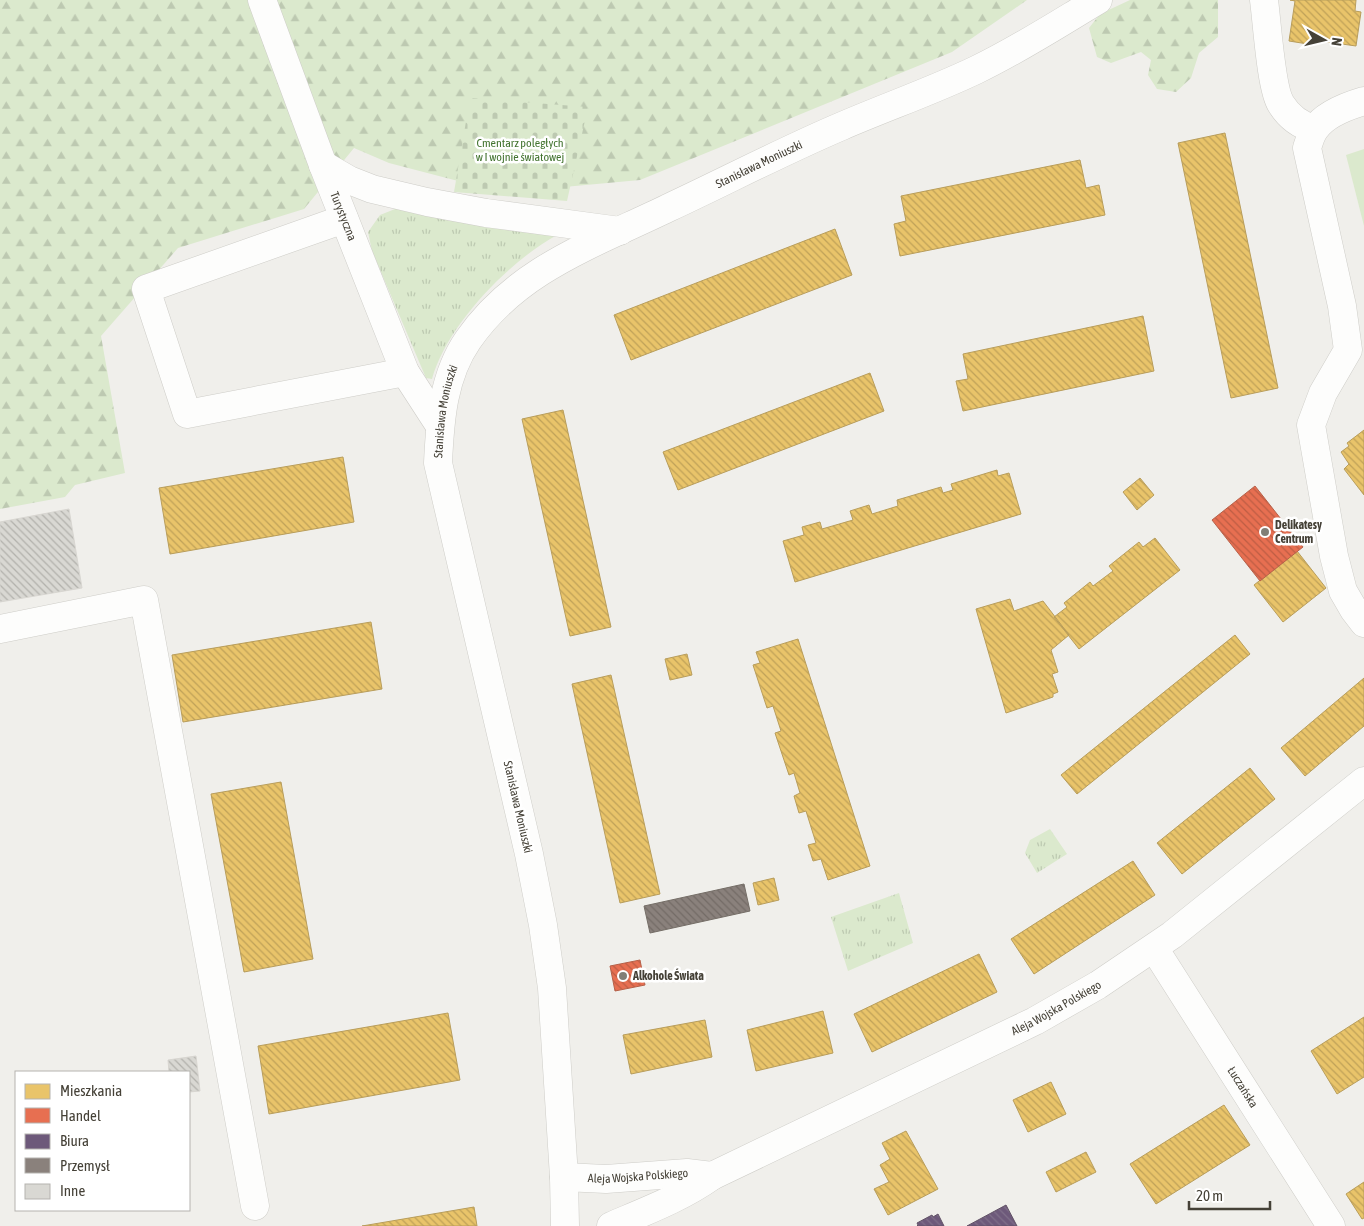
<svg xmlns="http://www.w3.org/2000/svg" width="1364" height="1226" font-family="'Asap Condensed',sans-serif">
	<defs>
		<pattern id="grass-tufts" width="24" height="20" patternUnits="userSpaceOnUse" patternTransform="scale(1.25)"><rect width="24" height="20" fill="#dbe9cd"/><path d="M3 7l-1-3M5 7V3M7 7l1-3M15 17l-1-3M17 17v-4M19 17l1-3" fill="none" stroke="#bdc9b1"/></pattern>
		<pattern id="forest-firs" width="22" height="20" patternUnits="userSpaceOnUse" patternTransform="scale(1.25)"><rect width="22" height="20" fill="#dbe9cd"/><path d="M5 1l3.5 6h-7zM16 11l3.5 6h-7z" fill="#bdc9b1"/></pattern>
		<pattern id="cemetery-stones" width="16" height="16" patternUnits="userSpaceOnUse" patternTransform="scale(1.25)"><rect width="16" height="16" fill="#dbe9cd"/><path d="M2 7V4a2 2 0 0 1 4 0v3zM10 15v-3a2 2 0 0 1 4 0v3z" fill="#bdc9b1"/></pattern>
		<pattern id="homes-back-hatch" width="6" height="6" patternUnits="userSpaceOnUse" patternTransform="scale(1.25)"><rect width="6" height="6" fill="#e9c46a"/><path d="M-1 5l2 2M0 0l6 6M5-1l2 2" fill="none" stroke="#bfa158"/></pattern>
		<pattern id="shops-back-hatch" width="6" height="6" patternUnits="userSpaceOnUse" patternTransform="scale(1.25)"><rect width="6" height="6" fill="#e76f51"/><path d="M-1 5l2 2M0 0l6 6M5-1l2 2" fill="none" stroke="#bd5d44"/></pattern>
		<pattern id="offices-back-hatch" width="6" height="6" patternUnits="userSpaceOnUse" patternTransform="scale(1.25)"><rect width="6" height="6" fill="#6d597a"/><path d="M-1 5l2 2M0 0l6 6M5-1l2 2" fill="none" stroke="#7f6f89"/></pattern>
		<pattern id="industry-back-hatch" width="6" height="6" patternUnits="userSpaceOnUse" patternTransform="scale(1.25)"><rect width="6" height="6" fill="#8a817c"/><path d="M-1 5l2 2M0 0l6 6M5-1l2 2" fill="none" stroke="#736b66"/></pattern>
		<pattern id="building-back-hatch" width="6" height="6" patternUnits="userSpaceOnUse" patternTransform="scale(1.25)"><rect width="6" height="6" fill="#d9d8d3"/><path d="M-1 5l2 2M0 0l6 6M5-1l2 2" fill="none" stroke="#b2b1ac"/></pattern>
	</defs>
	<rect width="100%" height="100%" fill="#f0efeb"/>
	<path fill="url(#grass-tufts)" d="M400,207L557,235C508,262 447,325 432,379L426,378L372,251L368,232L380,215Z
		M1050,829L1067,854L1037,873L1025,853L1030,840Z
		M899,893L913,943L848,971L831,917Z"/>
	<path fill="url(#forest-firs)" d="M0,0H1027L952,52L640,180L564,187H481L389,163L354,148L304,209L178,248L101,336L125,473L75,485L65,497L0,509Z
		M1130,0H1218V37L1199,53L1191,78L1176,92L1157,89L1148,75L1151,60L1141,52L1111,63L1097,57L1089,28L1100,14Z"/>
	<path fill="url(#cemetery-stones)" d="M470,98L588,107L567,201L454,192Z"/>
	<path fill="#dbe9cd" d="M1364,149V226L1346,155Z"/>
	<path fill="url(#homes-back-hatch)" stroke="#b89d5b" d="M1290,0H1356L1355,11L1361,12L1356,46L1314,40V45L1289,41L1295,1Z
		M1225,133L1278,388L1231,398L1178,143Z
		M1080,160L1086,188L1099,185L1105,215L900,256L894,224L906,221L901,196Z
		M835,229L852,275L631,360L614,315Z
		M1143,316L1154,371L963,411L956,381L968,379L963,354Z
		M870,373L884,411L678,490L663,452Z
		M563,410L611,627L570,636L522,419Z
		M1364,430V495L1344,469L1349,464L1341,452L1349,446L1347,443Z
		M343,457L354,522L170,554L159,488Z
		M997,470L998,476L1009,473L1021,514L795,582L783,541L804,535L802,527L820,522L822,529L853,520L850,511L869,505L872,514L898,506L897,500L941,487L943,493L953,490L951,484Z
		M1140,478L1154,495L1137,510L1123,492Z
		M1155,538L1180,570L1079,649L1054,617L1067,607L1064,603L1090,582L1093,586L1113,571L1109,566L1139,542L1143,547Z
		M1297,551L1326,588L1283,622L1254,585Z
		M1010,599L1014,611L1043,601L1069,635L1051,650L1058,672L1052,674L1058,692L1053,694V697L1006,713L976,609Z
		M371,622L382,689L183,722L172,655Z
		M1235,635L1250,654L1077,794L1061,775Z
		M798,639L870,866L828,880L821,859L813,861L808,845L816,843L806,811L799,813L794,796L800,793L794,773L789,775L775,733L781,731L773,706L767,708L753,665L760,663L756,652Z
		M687,654L692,675L670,680L665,659Z
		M611,675L660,894L620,903L572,684Z
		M1364,678V726L1305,776L1281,748Z
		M1250,768L1275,799L1182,874L1157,843Z
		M281,782L313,959L244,972L211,794Z
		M1133,861L1155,895L1034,974L1011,939Z
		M774,878L779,900L758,905L753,883Z
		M979,954L997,992L872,1052L854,1014Z
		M823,1011L833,1053L756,1071L747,1030Z
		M448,1013L460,1080L269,1114L258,1046Z
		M1364,1017V1077L1337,1094L1311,1051Z
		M705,1020L712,1057L631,1074L623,1035Z
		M1051,1082L1066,1114L1028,1132L1013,1100Z
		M1224,1105L1250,1145L1156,1204L1130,1164Z
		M906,1131L938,1189L888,1215L874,1189L889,1182L880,1165L890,1159L882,1143Z
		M1086,1152L1096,1172L1056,1192L1046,1172Z
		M1364,1182V1218L1362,1219L1346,1194Z
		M474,1207L477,1226H362Z"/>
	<path fill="url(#shops-back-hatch)" stroke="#b66149" d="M1255,486L1303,547L1260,581L1212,520Z
		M640,960L645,985L615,991L610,966Z"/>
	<path fill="url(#offices-back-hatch)" stroke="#615266" d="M1006,1205L1017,1226H967Z
		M938,1214L944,1226H917L918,1225L917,1223L932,1215L933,1217Z"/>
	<path fill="url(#industry-back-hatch)" stroke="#756e67" d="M744,884L750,911L650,933L644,906Z"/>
	<path fill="url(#building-back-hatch)" stroke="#d8d6d1" d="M69,509L82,588L0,602V522Z
		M196,1056L200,1091L189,1092V1072H169L168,1060Z"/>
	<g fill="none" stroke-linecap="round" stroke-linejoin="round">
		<g stroke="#cecdc8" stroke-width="29">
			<g id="minor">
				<path id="s1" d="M262,0L323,165L405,372L440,426"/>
				<path d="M1264,0C1267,22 1271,89 1281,104C1289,117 1300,125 1314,129"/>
				<path d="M1364,101C1347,106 1325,114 1315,129C1311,134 1309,142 1307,148L1342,306L1348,350L1323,393L1311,425L1334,556L1343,591L1354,610L1364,623"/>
				<path d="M323,165L349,180L372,189L427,202L486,213L620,231"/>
				<path d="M344,219L146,289L187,414L405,372"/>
				<path d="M0,629L144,600L255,1206"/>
				<path id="s2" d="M1154,948L1331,1226"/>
				<path id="s3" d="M564,1177L606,1179L687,1173L712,1176"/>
				<path id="s4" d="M565,1226L564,1177L552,988L543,925L529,854L438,463C440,420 443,376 468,340C517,269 594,244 668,208C726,181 783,151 842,126C886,107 932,91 976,70C1018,50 1058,24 1098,0"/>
				<path id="s5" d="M611,1226C646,1211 681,1198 712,1176L1035,1021L1098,985L1172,935L1364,781"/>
			</g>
		</g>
		<use href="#minor" stroke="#fdfdfc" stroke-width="28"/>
	</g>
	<g fill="#817e76" stroke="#fff" stroke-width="2">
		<circle cx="1265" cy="532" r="5"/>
		<circle cx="623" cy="976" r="5"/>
	</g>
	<g text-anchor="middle" stroke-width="5" stroke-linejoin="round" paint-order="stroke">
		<g font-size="12" fill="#42732f" stroke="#fff">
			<text x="520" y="147">Cmentarz poległych<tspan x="520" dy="14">w I wojnie światowej</tspan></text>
		</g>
		<g font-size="12" fill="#454137" stroke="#fff">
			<text dy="4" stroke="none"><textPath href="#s4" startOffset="1248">Stanisława Moniuszki</textPath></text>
			<text dy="4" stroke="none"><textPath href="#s1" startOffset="231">Turystyczna</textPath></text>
			<text dy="4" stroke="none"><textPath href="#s4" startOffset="828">Stanisława Moniuszki</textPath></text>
			<text transform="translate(518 807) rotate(77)" y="4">Stanisława Moniuszki</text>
			<text dy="4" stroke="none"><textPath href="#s5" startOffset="496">Aleja Wojska Polskiego</textPath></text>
			<text dy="4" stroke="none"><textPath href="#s2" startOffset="165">Łuczańska</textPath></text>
			<text dy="4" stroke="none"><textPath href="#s3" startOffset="74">Aleja Wojska Polskiego</textPath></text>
		</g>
		<g font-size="12" font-weight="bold" fill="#454137" stroke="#fff" text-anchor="start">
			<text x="1275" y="529">Delikatesy<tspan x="1275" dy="14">Centrum</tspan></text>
			<text x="633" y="980">Alkohole Świata</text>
		</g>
	</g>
	<rect x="15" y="1071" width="175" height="140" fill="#ffffff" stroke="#b5b3af"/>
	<rect x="25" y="1084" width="25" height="15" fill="#e9c46a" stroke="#b5b3af"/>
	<text x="60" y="1096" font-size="15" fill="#454137">Mieszkania</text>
	<rect x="25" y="1108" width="25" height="15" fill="#e76f51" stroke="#b5b3af"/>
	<text x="60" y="1121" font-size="15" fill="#454137">Handel</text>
	<rect x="25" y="1134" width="25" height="15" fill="#6d597a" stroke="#b5b3af"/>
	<text x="60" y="1146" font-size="15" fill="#454137">Biura</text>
	<rect x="25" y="1158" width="25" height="15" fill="#8a817c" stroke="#b5b3af"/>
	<text x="60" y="1171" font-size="15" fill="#454137">Przemysł</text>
	<rect x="25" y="1184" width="25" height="15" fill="#d9d8d3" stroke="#b5b3af"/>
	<text x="60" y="1196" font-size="15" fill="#454137">Inne</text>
	<g transform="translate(1324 40) rotate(98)" stroke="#ffffff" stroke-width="4" paint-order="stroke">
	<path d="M0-4L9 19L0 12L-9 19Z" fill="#454137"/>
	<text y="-8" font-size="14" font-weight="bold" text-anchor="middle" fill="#454137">N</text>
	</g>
	<path d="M1189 1201v8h81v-8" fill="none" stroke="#454137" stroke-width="2.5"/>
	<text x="1196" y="1201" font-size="15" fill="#454137" stroke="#ffffff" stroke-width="4" paint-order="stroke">20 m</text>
</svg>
